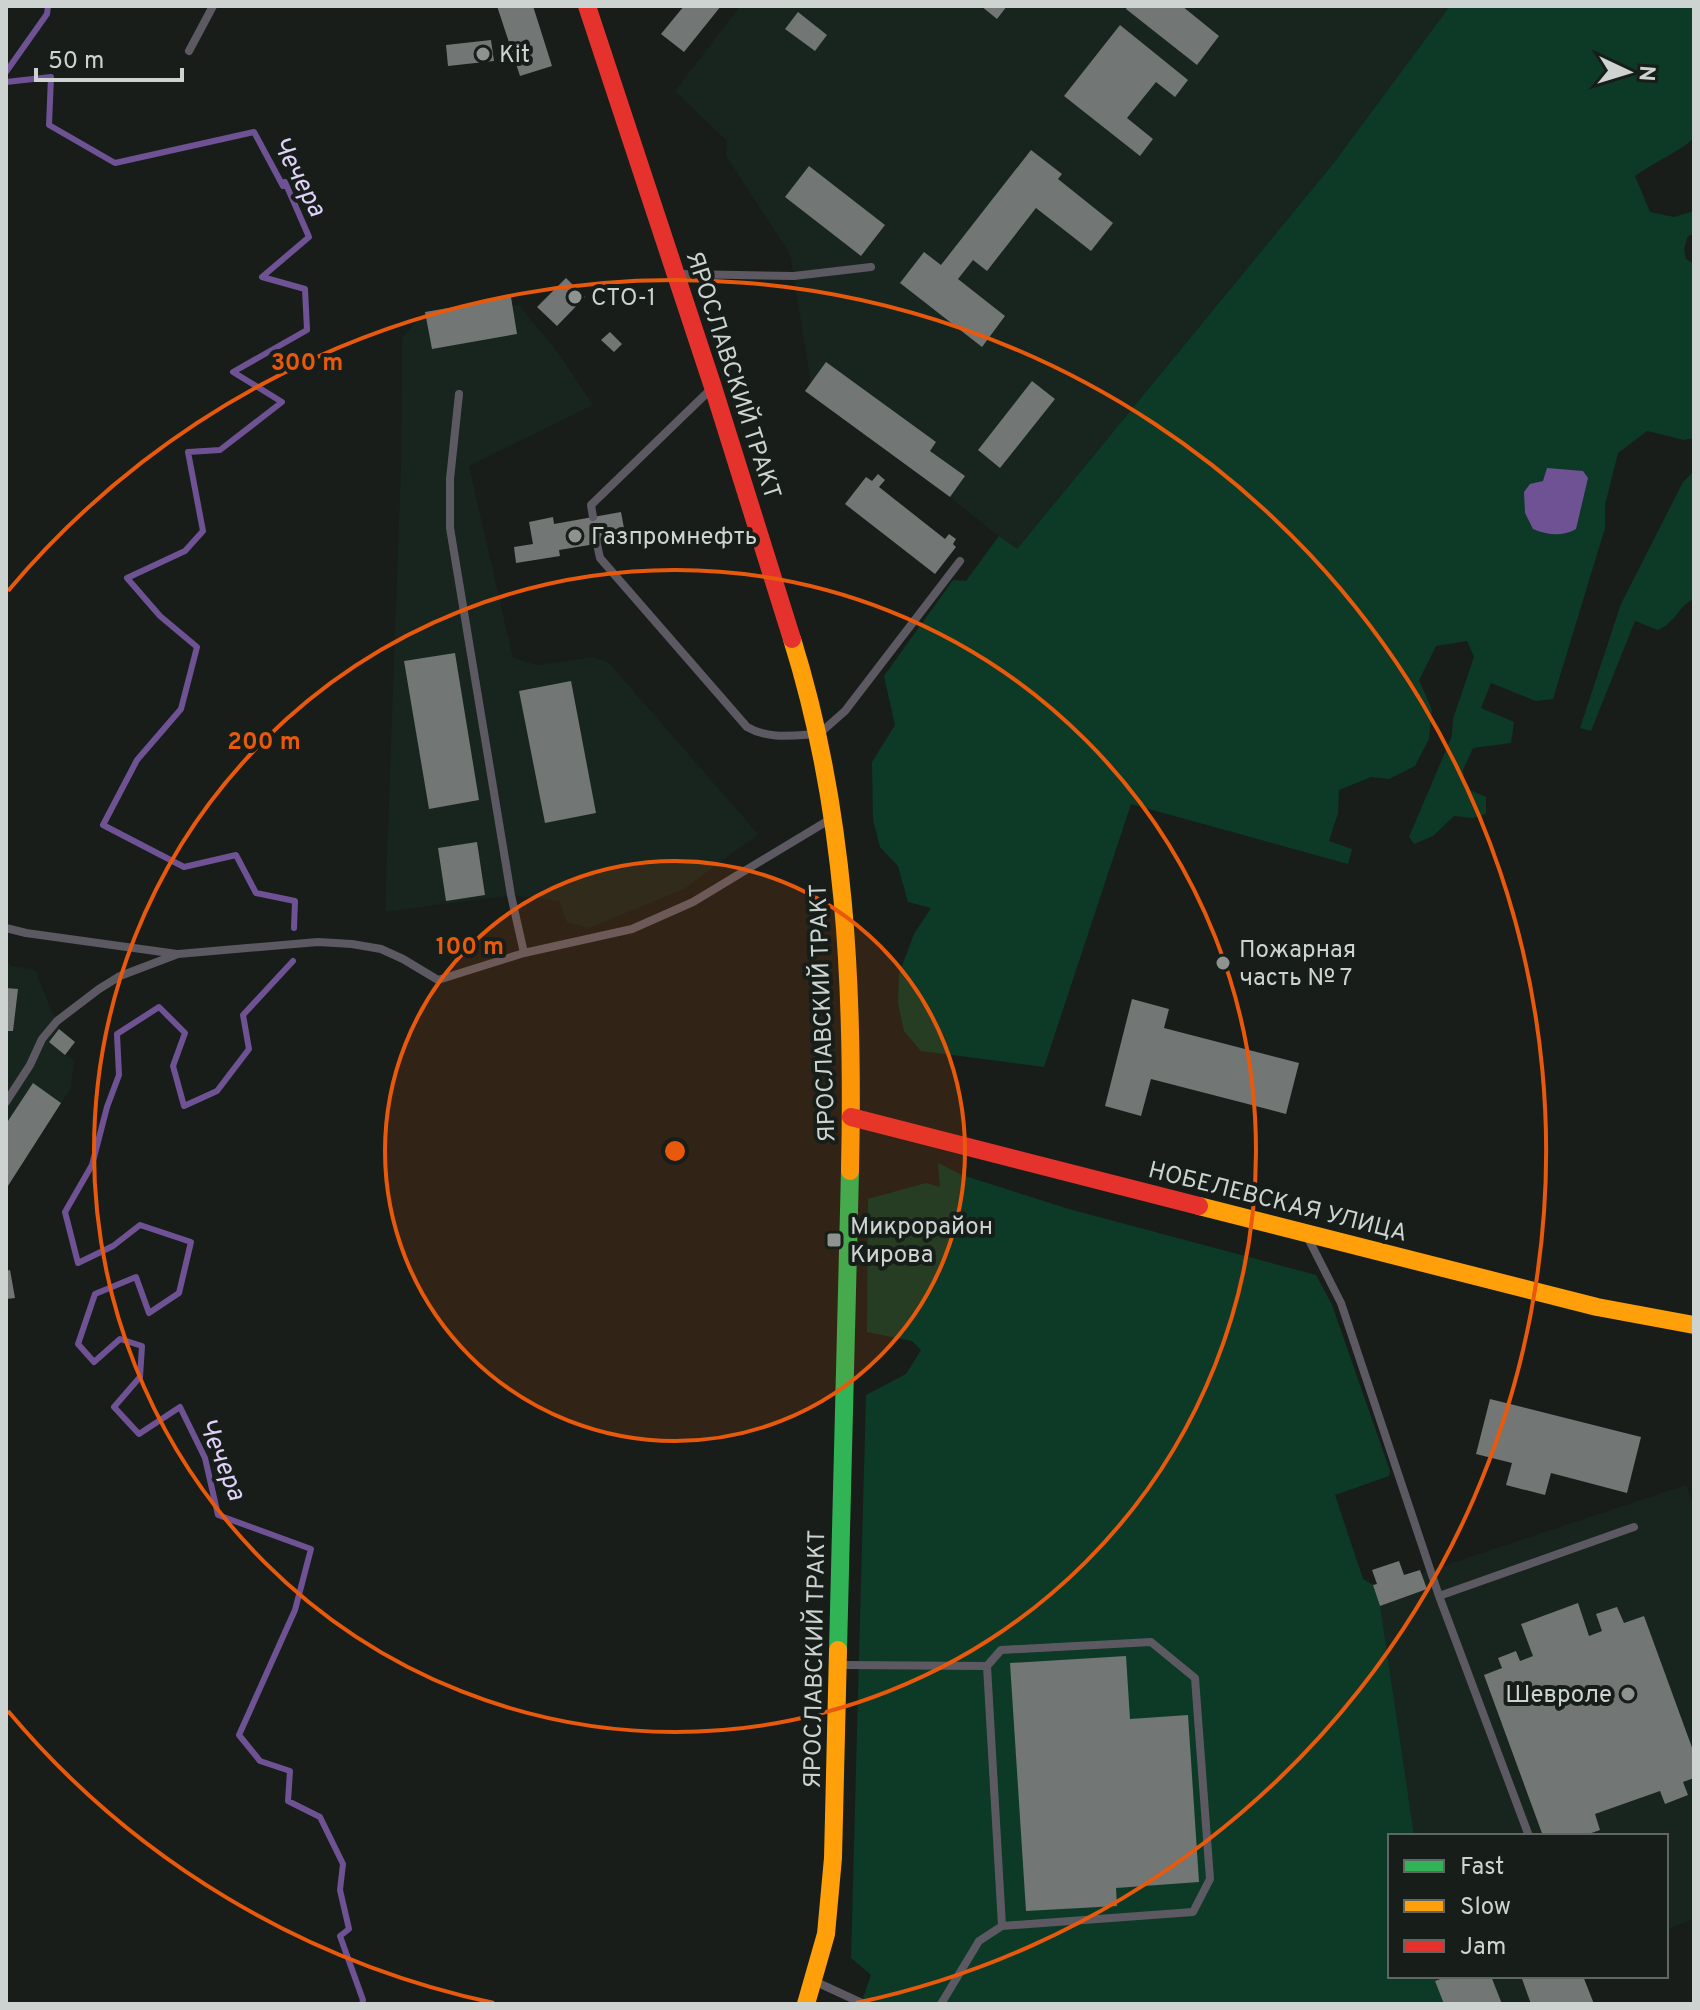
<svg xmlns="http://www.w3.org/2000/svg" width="1700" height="2010" font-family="Overpass,sans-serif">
	<rect width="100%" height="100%" fill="#181d1a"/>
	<path fill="#18251e" d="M740,6H1450L1333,164L1016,550L950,497L805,391L811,383L790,254L726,156L727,141L675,91Z
		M511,297L512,306L519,305L559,354L593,405L469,466L513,658L537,665L594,657L609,663L758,834L684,889L589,928L567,922L559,901L511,895L385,912L401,467L402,338L425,312Z
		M6,959L11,966L35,970L59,1029L75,1042L65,1055L74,1060L71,1088L6,1189Z
		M1686,1485L1694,1506L1693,1919L1666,1930V1836H1390V1976L893,2004L1358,1562L1385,1647L1380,1606L1373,1585L1420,1570L1422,1573Z
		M1435,1976H1583L1594,2004H1444Z"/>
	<path fill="#0c3a27" d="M1450,6H1694V138C1676,154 1654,162 1635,176L1650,212L1674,217L1694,211V234L1688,236L1684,248L1686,259L1694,264V438L1684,440L1647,431L1618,453L1605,505V528L1553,699L1536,701L1491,683L1481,708L1514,722L1511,743L1473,748L1463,770L1465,788L1486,797V814L1473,818L1454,816L1433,836L1414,844L1409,837L1452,736L1453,719L1474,657L1467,641L1436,646L1419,680L1432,710L1429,739L1415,766L1389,779L1371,777L1339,790L1338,813L1329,841L1352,849L1348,864L1131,804L1044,1067L921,1051L904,1031L898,1003L899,974L914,934L931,908L908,902L898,866L880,847L873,820L872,762L895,725L884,676L953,580L966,581L999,536L1017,549L1333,164Z
		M1694,471V598C1677,608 1677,621 1658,630L1635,621L1591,731L1580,728L1621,604L1683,482Z
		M938,1163L962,1175L1069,1209L1316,1275L1332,1305L1390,1471L1389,1476L1335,1495L1363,1579L1373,1585L1380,1606L1414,1836H1390V1976H1435L1444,2004H861L871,1975L851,1958L866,1395L906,1374L921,1350L912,1341L867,1332L868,1199L926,1183L940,1187Z"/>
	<path fill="#6e5294" d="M1547,468L1583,471L1588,478L1576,529C1562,537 1547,535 1533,529L1525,513L1524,492L1530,484L1543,481Z"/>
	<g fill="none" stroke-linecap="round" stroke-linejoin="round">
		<path stroke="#6e5294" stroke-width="6" d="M6,72L47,14L48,6
			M6,82L51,77L49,125L115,163L254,132L283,186L285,182L309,237L262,277L305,289L307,330L233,372L282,402L220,450L188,452L203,531L185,551L127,578L160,616L197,647L181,709L137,760L103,825L184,867L236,855L256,893L295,901L294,928
			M293,961L243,1015L249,1049L217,1091L184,1106L173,1066L185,1033L159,1007L117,1034L119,1075L107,1107L92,1165L65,1212L78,1263L113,1246L140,1225L191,1242L179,1293L149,1313L136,1277L95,1294L78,1344L94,1362L120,1339L142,1346L140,1377L114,1407L139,1434L180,1407L205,1458L218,1515L311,1549L295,1610L239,1735L260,1761L290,1771L288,1801L320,1817L343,1864L340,1890L349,1929L340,1936L363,2000L362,2004"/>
	</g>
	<path fill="#727674" d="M497,6H533L552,66L520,76Z
		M684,6H721L684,52L661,34Z
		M981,6H1007L997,19Z
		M1128,6H1182L1219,36L1197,65L1126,9Z
		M798,12L827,35L815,51L785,29Z
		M1120,25L1188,80L1175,97L1156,82L1127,118L1153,139L1140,156L1064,96Z
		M491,40L494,61L448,66L446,45Z
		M1031,150L1062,174L1058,179L1113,223L1091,251L1036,208L987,271L973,260L958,279L1005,316L982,347L900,283L924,252L941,265Z
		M809,166L885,225L861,256L785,197Z
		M566,278L585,297L557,326L537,307Z
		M511,297L517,334L432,349L425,312Z
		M610,332L622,344L614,352L601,340Z
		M826,362L936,442L930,451L965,476L950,497L805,391Z
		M1032,381L1055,399L1000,468L978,450Z
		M878,474L885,480L879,487L945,539L949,534L956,539L953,544L956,547L935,574L845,504L866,477L872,481Z
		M621,512L626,539L559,550L560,556L516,563L514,547L533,544L529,522L553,517L554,524Z
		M455,653L479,800L429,809L404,661Z
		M571,681L596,813L545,823L519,691Z
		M477,842L485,895L446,901L438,848Z
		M6,988L18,989L13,1031H6Z
		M1132,999L1169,1009L1164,1028L1299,1063L1286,1114L1151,1079L1141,1116L1105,1106Z
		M59,1029L75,1042L65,1055L49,1042Z
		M33,1083L61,1103L6,1189V1124Z
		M10,1270L15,1298L6,1299V1271Z
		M1490,1399L1641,1437L1627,1493L1551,1473L1545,1495L1506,1485L1512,1463L1476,1454Z
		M1399,1561L1404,1575L1420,1570L1427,1589L1380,1606L1373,1585L1377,1584L1372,1570Z
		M1578,1603L1589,1636L1602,1631L1596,1614L1617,1607L1624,1623L1644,1616L1694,1753V1778L1683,1782L1688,1795L1665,1804L1660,1791L1595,1814L1600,1830L1583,1836H1543L1484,1675L1502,1668L1498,1658L1516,1651L1520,1661L1533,1656L1521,1624Z
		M1126,1656L1130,1719L1188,1715L1199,1882L1116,1888L1117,1906L1026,1911L1010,1663Z
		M1448,1976H1491L1502,2004H1444L1435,1981Z
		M1521,1976H1583L1594,2004H1531Z"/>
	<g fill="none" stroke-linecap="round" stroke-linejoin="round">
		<path stroke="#5d5963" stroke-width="8" d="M189,51L213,6
			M681,274L794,276L871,267
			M459,394L450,479V528L511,895L524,953
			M593,517L591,505L711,389
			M597,544L600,558L747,727C769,740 795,735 819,734L845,711L960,561
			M6,928L26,933L177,954
			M6,1102L30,1065L42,1039L57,1021L99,989L120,976L178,954L318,942L352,944L381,949L403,959L438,980L524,953L632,929L693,902L829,820
			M1309,1240L1341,1303L1439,1596L1529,1836
			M1439,1596L1634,1527
			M842,1665L987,1666L1002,1926L979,1941L941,2004
			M987,1666L1001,1650L1151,1642L1195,1678L1210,1879L1193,1912L1002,1926
			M814,1981L864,2004"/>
		<path stroke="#30b455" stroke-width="18" d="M838,1650L850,1171"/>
		<path stroke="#ff9f0a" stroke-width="18" d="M792,639C846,811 854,991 850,1171
			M1199,1206L1597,1307L1694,1325
			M806,2004L826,1934L833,1858L838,1650"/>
		<path stroke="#e5322d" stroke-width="18" d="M587,6L713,387L792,639
			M851,1117L1199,1206"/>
	</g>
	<circle cx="675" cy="1151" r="290" fill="#e8590c" fill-opacity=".12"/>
	<g fill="none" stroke="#e8590c" stroke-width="4">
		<circle cx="675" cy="1151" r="290"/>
		<circle cx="675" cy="1151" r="581"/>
		<path d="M494 2003A871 871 0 0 1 8 1711M8 591A871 871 0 1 1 856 2003"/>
	</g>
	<g fill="#8e9390" stroke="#171e1a" stroke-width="3">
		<circle cx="483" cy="54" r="8"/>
		<circle cx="575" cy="297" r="8"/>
		<circle cx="575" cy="536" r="8"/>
		<circle cx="1223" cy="963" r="8"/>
		<rect x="826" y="1232" width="16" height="16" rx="4"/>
		<circle cx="1628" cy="1694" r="8"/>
	</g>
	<g text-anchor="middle" stroke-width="8" stroke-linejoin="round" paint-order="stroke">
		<g font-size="24" fill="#cdd3d0" stroke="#171e1a" text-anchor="start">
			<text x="499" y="62">Kit</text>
			<text x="591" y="305">СТО-1</text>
			<text x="591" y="544">Газпромнефть</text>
			<text x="1239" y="957">Пожарная<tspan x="1239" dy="28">часть № 7</tspan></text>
			<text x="850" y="1234">Микрорайон<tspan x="850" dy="28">Кирова</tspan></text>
			<text x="1612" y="1702" text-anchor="end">Шевроле</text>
		</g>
		<g font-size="24" fill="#cdd3d0" stroke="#171e1a">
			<text transform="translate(734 375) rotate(72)" y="8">ЯРОСЛАВСКИЙ ТРАКТ</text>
			<text transform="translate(822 1013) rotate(-92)" y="8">ЯРОСЛАВСКИЙ ТРАКТ</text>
			<text transform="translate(1278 1201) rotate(14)" y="8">НОБЕЛЕВСКАЯ УЛИЦА</text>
			<text transform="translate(814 1659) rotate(-89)" y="8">ЯРОСЛАВСКИЙ ТРАКТ</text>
		</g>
		<g font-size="26" font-style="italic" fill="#e1d1fa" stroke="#171e1a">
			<text transform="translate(300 176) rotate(62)" y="9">Чечера</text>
			<text transform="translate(223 1459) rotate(68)" y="9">Чечера</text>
		</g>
	</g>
	<circle cx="675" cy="1151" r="12" fill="#e8590c" stroke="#171e1a" stroke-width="4"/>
	<g font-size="24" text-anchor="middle" font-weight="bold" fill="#e8590c" stroke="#171e1a" stroke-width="8" stroke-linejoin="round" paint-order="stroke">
		<text x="307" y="370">300 m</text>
		<text x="264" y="749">200 m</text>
		<text x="470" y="954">100 m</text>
	</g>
	<rect width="1700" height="2010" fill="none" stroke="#cdd3d0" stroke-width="16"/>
	<rect x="1388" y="1834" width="280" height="144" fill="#171e1a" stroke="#606663" stroke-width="2"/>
	<rect x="1404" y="1860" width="40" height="12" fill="#30b455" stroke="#606663" stroke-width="2"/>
	<text x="1460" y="1874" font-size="24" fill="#cdd3d0">Fast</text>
	<rect x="1404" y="1900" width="40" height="12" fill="#ff9f0a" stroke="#606663" stroke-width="2"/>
	<text x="1460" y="1914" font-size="24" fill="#cdd3d0">Slow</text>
	<rect x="1404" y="1940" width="40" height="12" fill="#e5322d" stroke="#606663" stroke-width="2"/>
	<text x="1460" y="1954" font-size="24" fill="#cdd3d0">Jam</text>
	<g transform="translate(1628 72) rotate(94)" stroke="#171e1a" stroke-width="6" paint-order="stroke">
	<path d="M0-6L14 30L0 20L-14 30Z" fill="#cdd3d0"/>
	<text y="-12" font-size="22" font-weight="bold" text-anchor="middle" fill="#cdd3d0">N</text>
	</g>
	<path d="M36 68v12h146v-12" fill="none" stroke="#cdd3d0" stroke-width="4"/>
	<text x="48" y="68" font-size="24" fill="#cdd3d0" stroke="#171e1a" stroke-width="6" paint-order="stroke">50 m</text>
</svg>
